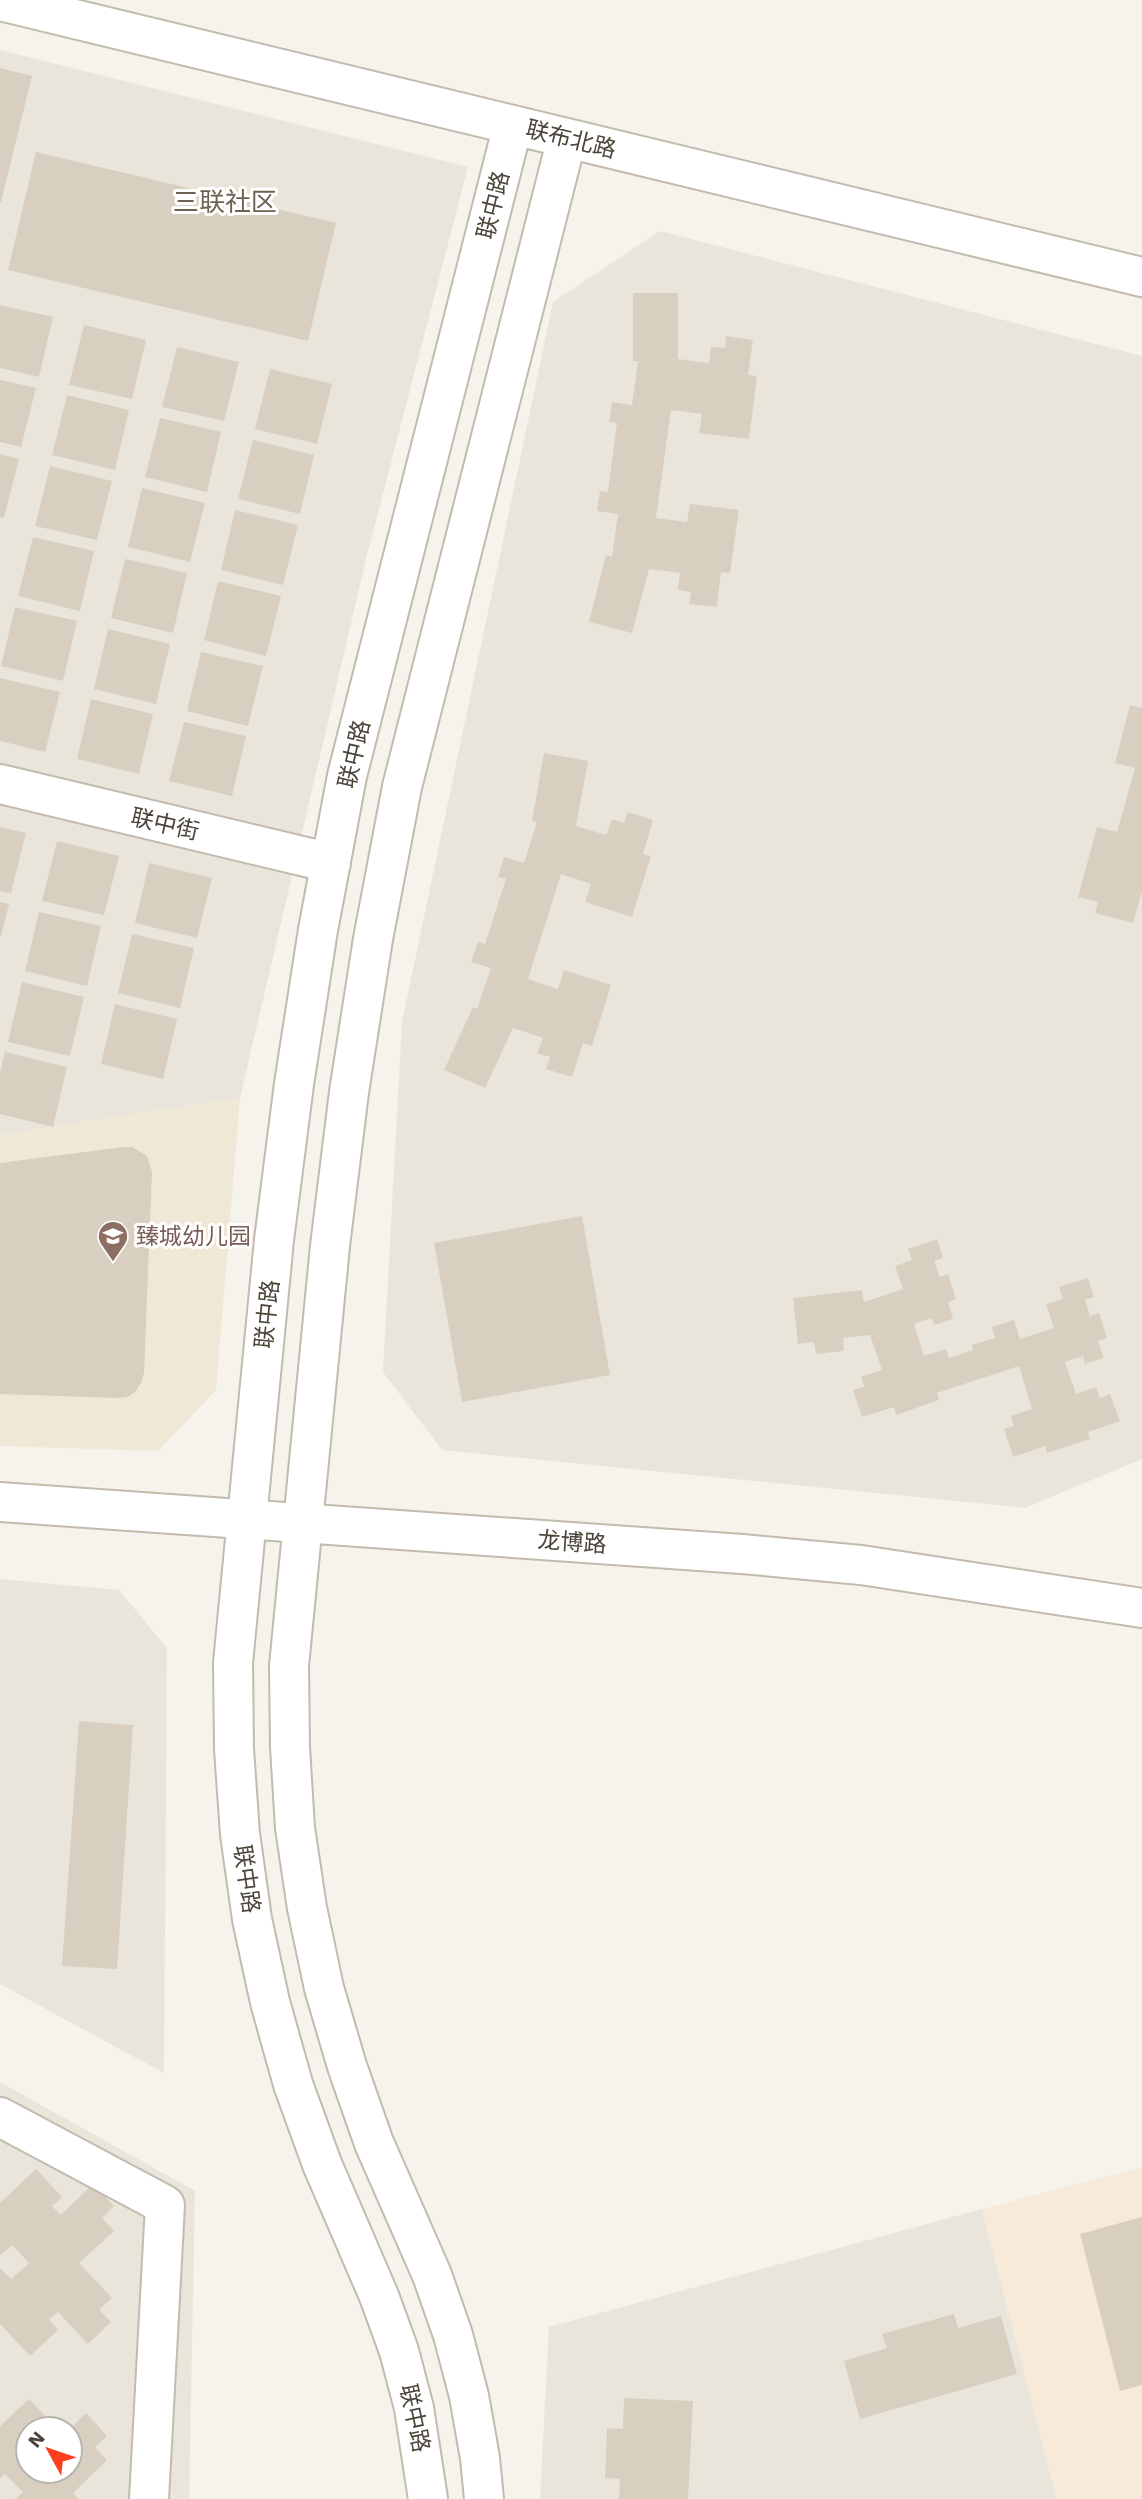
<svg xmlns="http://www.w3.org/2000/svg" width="1142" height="2499" font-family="'Work Sans','Noto Sans SC',sans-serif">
	<rect width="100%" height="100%" fill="#f6f3ec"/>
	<path fill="#eae5da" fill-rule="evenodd" d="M0,50L468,167L367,555L240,1098L0,1135Z
		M660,231L1142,356V1459L1025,1508L442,1450L383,1372L402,1022L553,302Z
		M0,1579L119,1590L167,1648L164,2073L0,1984Z
		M0,2082L195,2191L189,2499H0ZM28,2429H70V2471H28Z
		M982,2209L1057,2499H540L549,2327Z"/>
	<path fill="#f7ead8" d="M1142,2167V2499H1057L982,2209Z"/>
	<path fill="#efe8d6" d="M240,1098L216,1390L158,1451L0,1446V1135Z"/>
	<path fill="#d8cfc1" d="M0,68L32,76L1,202H0Z
		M36,152L336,223L308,341L8,270Z
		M633,293H678V359L709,363L711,347L725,348L726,336L753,340L748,375L757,376L749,439L699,433L702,414L671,410L656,518L687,522L690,504L739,510L730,573L721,572L717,607L689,604L691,592L678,590L680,573L649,569L632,633L589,622L606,555L612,557L618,514L597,511L600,491L608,492L617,423L609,422L612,402L632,405L638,361H633Z
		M0,305L53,317L39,377L0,368Z
		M84,325L146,340L132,399L69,385Z
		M177,347L239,362L224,421L162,407Z
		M270,369L332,384L317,444L255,429Z
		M0,380L36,388L21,447L0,442Z
		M67,395L129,410L115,470L52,455Z
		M160,418L221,432L207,492L145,477Z
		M253,440L314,455L300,514L238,499Z
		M0,454L19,459L4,518L0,517Z
		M50,466L112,481L97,540L35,526Z
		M142,488L205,503L190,562L128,547Z
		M235,510L298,525L283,585L221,570Z
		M33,537L94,551L80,611L18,596Z
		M125,559L187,573L173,633L111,618Z
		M218,581L281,596L266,656L204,640Z
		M15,607L77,621L63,681L1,666Z
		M108,629L170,644L156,704L94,689Z
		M201,652L263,666L248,726L187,711Z
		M0,678L60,692L45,752L0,741Z
		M91,699L153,714L139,774L77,759Z
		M1130,705L1142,708V891L1133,923L1095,913L1098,902L1078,897L1097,827L1117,832L1135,768L1115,763Z
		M184,722L246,736L232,796L169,781Z
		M544,753L588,761L576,826L606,835L612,819L624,823L628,812L653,820L643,854L651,856L632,917L585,902L591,884L561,874L528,979L558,989L564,970L611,985L592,1046L583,1043L572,1077L546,1069L550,1057L537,1053L543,1038L513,1028L485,1088L444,1070L473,1007L477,1009L491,968L471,962L478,942L485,944L506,879L498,877L504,857L524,863L537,822L532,821Z
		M0,827L26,833L11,893L0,891Z
		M57,841L119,856L104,915L42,901Z
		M149,863L212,878L197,938L135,923Z
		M0,902L9,904L1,936H0Z
		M39,912L101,926L87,986L25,971Z
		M132,934L194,948L180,1008L118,993Z
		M22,982L84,997L70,1056L8,1042Z
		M115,1004L177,1019L163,1079L101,1064Z
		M5,1052L67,1067L53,1127L0,1114V1073Z
		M123,1147H132L147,1156L152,1172L144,1373L141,1383L135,1392L127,1397L118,1398L0,1394V1163Z
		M582,1216L610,1375L462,1402L434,1243Z
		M937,1239L943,1258L934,1261L940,1277L948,1274L956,1299L948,1302L953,1319L934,1325L932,1318L914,1324L924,1356L946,1349L949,1358L973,1350L972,1345L995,1338L992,1327L1014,1320L1020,1339L1054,1328L1046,1304L1063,1299L1059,1287L1088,1278L1094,1297L1085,1300L1090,1316L1099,1313L1107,1338L1098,1341L1104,1358L1085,1364L1083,1356L1065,1362L1076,1394L1096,1387L1100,1398L1110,1394L1120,1421L1088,1432L1090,1439L1047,1453L1045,1446L1013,1457L1004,1429L1014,1426L1011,1416L1032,1409L1019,1366L937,1393L939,1400L896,1415L894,1407L862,1417L853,1390L864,1387L861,1377L882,1370L870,1335L843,1338L844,1351L816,1354L814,1342L798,1344L793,1298L862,1290L864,1302L903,1289L895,1266L912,1260L908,1249Z
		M79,1721L133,1725L117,1969L62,1966Z
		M36,2169L62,2197L52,2206L61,2215L93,2184L114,2206L102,2218L114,2231L79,2263L112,2298L99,2310L111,2322L88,2344L58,2312L49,2319L58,2330L30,2356L0,2324V2268L11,2279L29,2263L12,2245L0,2256V2203Z
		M1142,2217V2385L1120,2391L1080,2234Z
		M954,2314L958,2328L1001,2316L1017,2374L860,2419L844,2361L887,2348L882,2334Z
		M624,2398L693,2401L688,2499H619L620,2479L605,2478L607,2428L623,2429Z
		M29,2399L56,2427L53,2429H28V2471H70V2429L86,2413L107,2436L95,2447L107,2460L73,2493L78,2499H15L23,2492L5,2474L0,2479V2426Z"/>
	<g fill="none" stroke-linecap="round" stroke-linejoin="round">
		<g stroke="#c2bbae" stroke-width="42">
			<path id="minor" d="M0,1L1142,277
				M0,784L331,863
				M0,1502L742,1554L861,1565L1142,1608
				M0,2117L165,2205L149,2499
				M428,2499L414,2408L399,2351L379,2296L322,2164L293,2084L270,2002L252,1919L240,1834L234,1749L233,1663L274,1240L294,1084L318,930L347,776L513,125
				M484,2499L480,2458L469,2396L453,2335L432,2275L374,2143L347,2066L324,1988L307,1908L295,1828L290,1747L289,1666L330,1246L349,1092L373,939L402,787L567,138"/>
		</g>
		<use href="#minor" stroke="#fff" stroke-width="38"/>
	</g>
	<defs>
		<g id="school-pin" transform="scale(1.575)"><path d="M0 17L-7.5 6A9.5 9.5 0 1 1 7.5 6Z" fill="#8d6e63" stroke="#fff"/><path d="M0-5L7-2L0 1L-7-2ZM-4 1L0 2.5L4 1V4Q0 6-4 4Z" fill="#fff"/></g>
	</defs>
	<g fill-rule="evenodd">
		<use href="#school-pin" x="113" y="1236"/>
	</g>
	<g text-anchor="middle" stroke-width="6" stroke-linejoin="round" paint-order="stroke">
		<g font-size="23" fill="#4b4439" stroke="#fff">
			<text transform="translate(571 139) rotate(14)" y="8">联布北路</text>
			<text transform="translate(493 205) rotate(-76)" y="8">联中路</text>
			<text transform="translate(354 754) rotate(-77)" y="8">联中路</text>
			<text transform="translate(165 824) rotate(13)" y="8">联中街</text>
			<text transform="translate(267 1314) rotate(-84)" y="8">联中路</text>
			<text transform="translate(572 1542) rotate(4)" y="8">龙博路</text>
			<text transform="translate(247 1879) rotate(82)" y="8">联中路</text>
			<text transform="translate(415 2418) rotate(78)" y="8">联中路</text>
		</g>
		<g font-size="23" fill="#785e54" stroke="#fff" text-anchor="start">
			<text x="136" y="1244">臻城幼儿园</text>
		</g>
		<g font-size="26" fill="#6e6250" stroke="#fff">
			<text x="225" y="211">三联社区</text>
		</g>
	</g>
	<g transform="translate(49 2450) rotate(310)"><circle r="33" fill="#ffffff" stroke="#b7b4b0" stroke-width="2"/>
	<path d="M0-5L12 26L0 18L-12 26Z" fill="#fc3f1d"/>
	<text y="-10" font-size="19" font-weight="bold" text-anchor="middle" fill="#4b4439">N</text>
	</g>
</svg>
